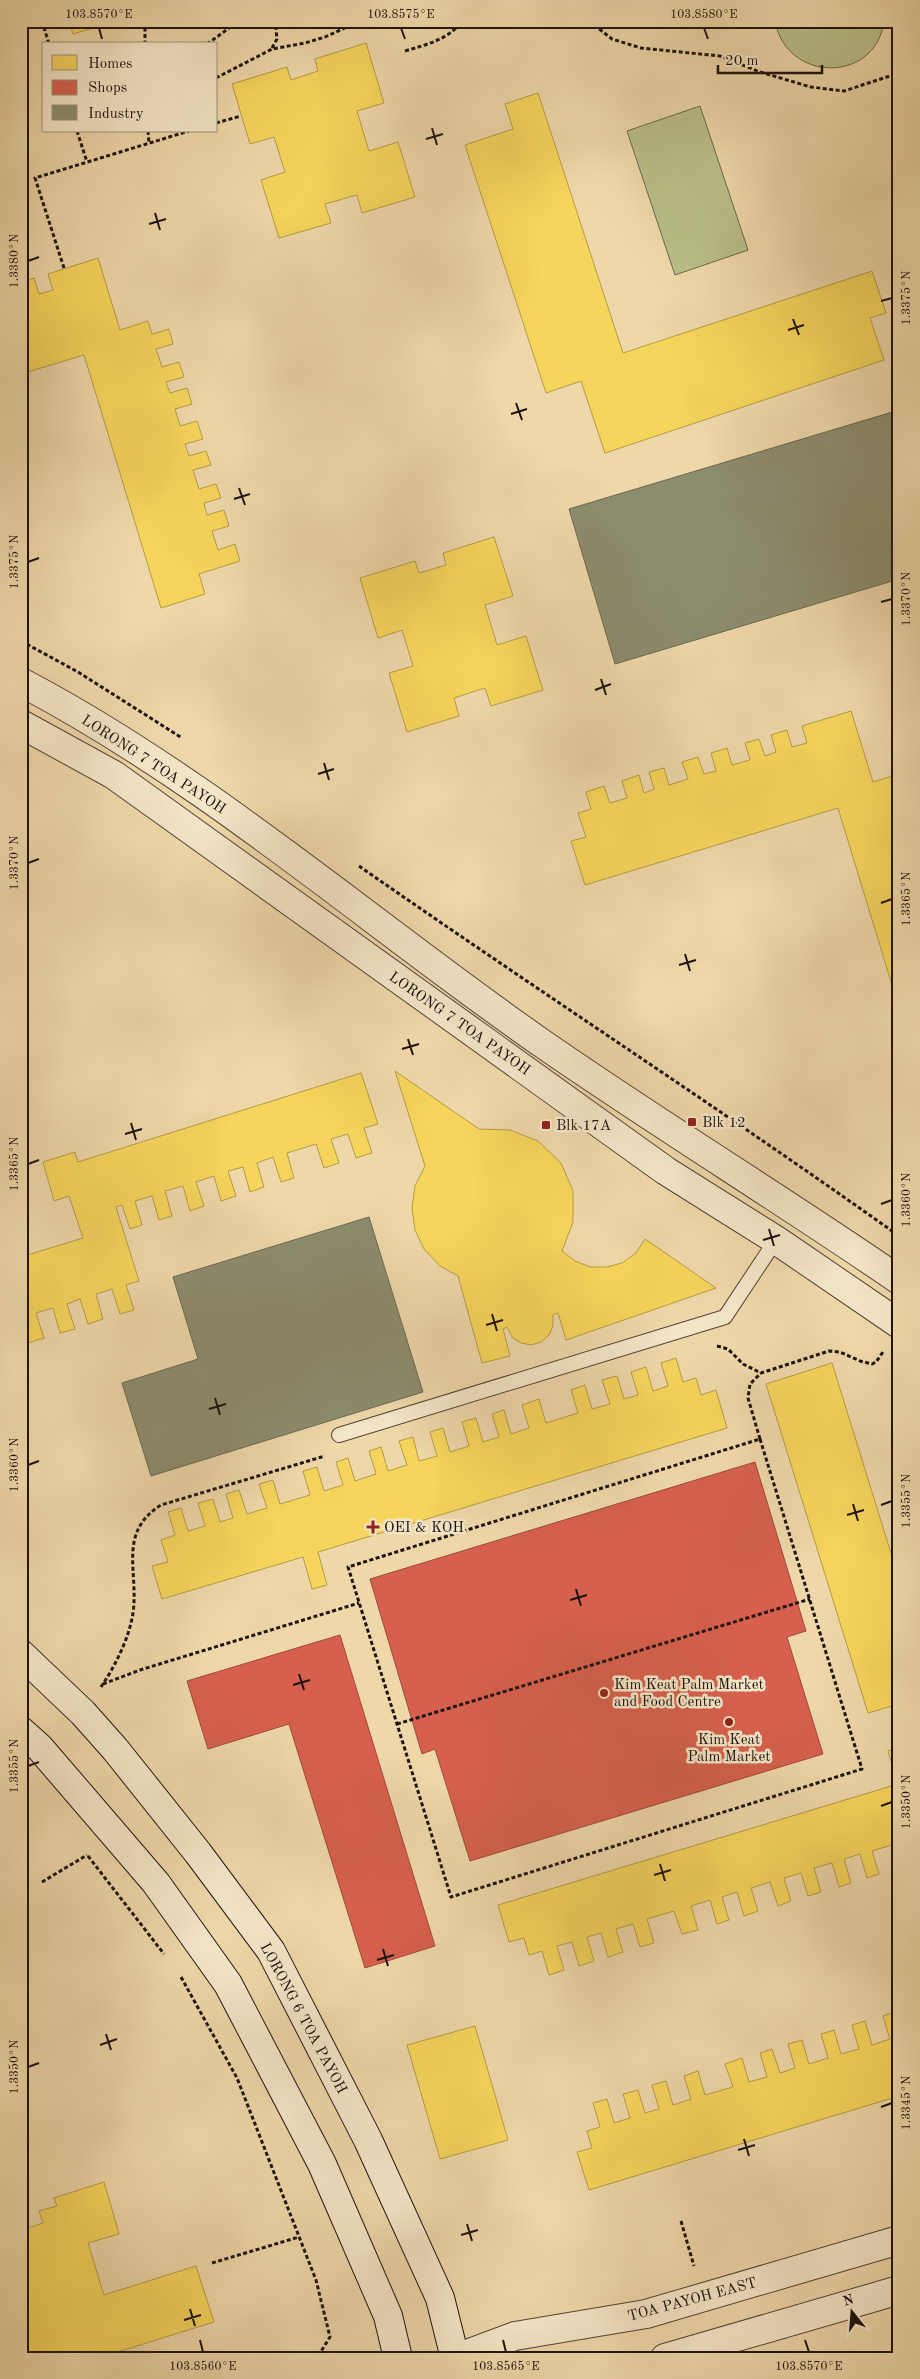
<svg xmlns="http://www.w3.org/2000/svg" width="920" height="2379" font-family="'Old Standard TT',serif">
	<rect width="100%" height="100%" fill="#eed7a9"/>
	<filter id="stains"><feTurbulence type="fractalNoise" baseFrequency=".004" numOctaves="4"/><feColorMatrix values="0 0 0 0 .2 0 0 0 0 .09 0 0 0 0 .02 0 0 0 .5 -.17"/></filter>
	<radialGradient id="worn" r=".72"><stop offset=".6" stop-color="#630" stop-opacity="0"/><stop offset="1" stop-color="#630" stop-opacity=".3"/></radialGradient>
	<path fill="#b9be88" stroke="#6c684c" d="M775,21H884C876,84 786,83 775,21Z
		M700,106L748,250L675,275L627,131Z"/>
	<path fill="#f6d55c" stroke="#b59b45" d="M69,21H117L73,34Z
		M366,43L384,103L357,111L369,151L398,142L415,197L362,213L357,195L325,204L331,223L279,238L261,180L285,172L274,137L250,144L232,84L287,67L291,80L318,71L315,59Z
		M538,93L623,353L872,271L886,313L870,318L884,360L605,453L581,381L546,393L465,145L513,129L505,104Z
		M98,258L120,330L148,321L152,334L169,329L173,344L156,349L162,367L179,362L184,377L166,382L170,393L187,388L192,404L175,409L180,426L197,421L203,439L185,444L189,456L206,451L211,465L193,470L199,489L216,484L221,498L204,503L207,515L224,510L229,526L212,531L218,550L235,544L240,561L199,574L205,594L161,608L84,355L21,374V300L23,299L21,282L34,278L39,294L53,290L48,274Z
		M494,537L513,596L485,605L497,645L526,636L543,690L491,706L485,688L454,698L459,716L407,732L389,673L413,666L402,630L378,638L360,578L415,561L419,573L446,565L443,553Z
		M851,711L873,782L899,774V1008L838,808L585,885L571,841L586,837L578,813L591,809L586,792L604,786L610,803L627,798L622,781L639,775L644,793L654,789L649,772L664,768L669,785L688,779L682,762L698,757L704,774L716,771L711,753L727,748L732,765L750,760L745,743L759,739L765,756L776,752L771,735L787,730L792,747L807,743L802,726Z
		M395,1071L479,1129L510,1130L538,1141L561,1163L573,1191V1222L562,1251L575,1261L590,1267H607L622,1263L636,1253L645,1239L716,1288L566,1340L558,1313L553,1315V1326L549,1335L541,1342L531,1345L521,1343L512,1337L507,1327L503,1329L510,1356L482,1363L458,1276L440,1266L424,1249L415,1230L412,1208L415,1186L425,1166Z
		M361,1073L378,1124L364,1128L372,1153L356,1158L348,1134L331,1139L339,1163L324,1168L316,1144L287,1153L294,1178L281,1182L273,1157L257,1163L264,1187L250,1192L243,1167L228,1171L236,1196L221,1201L214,1176L196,1182L204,1206L190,1211L183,1186L165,1191L172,1216L159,1220L152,1196L135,1201L142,1225L130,1229L122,1205L116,1207L139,1281L126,1285L134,1310L120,1314L112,1289L96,1294L103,1319L88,1324L80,1299L67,1304L75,1329L60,1333L53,1308L36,1313L44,1338L28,1343L21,1322V1257L83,1238L69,1196L54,1201L43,1162L75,1152L78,1162Z
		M676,1358L683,1382L696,1378L701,1395L716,1390L727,1428L318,1552L327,1585L312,1589L303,1557L162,1599L152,1566L168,1562L161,1540L175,1535L168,1512L181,1508L188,1531L205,1526L198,1503L213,1499L220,1522L233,1518L226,1494L239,1490L247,1514L267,1508L259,1484L273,1480L280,1504L310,1495L303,1471L317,1467L324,1491L343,1485L336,1462L348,1458L355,1481L376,1474L369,1451L381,1447L388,1471L407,1465L399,1441L413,1437L419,1461L437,1456L430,1432L443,1428L450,1452L469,1446L462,1422L476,1418L483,1442L499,1437L492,1414L504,1410L511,1434L529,1428L522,1405L539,1399L546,1423L578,1413L571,1390L585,1385L592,1409L610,1404L602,1380L617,1376L624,1399L638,1395L631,1372L646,1367L653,1391L668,1386L661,1363Z
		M832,1363L899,1579V1704L868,1713L766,1384Z
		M899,1747V1868L892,1845L872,1851L879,1874L867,1878L860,1854L844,1859L851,1883L839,1887L832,1863L814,1868L821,1892L808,1896L801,1873L784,1878L791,1901L778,1906L770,1882L751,1888L758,1911L744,1916L737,1892L722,1897L729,1920L717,1924L710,1900L691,1906L698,1930L682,1934L674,1911L647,1919L654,1943L640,1947L633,1924L616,1929L623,1952L608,1957L601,1933L587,1937L594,1961L579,1966L572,1942L557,1946L564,1970L549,1975L542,1951L529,1955L524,1938L509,1942L498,1905L898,1784L888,1751Z
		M895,2012L899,2025V2096L589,2190L577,2152L592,2148L587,2131L600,2127L593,2103L607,2099L614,2123L630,2118L623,2094L638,2090L645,2113L659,2109L652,2085L666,2081L673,2105L691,2099L684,2076L698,2071L705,2095L733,2087L725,2064L742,2058L749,2082L767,2077L760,2053L772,2049L780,2073L795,2068L788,2044L802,2040L809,2064L828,2058L821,2034L834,2030L841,2054L859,2049L852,2025L865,2021L872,2045L890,2039L883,2016Z
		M475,2026L508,2140L440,2159L407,2045Z
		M104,2182L119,2234L88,2243L104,2295L196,2266L214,2322L111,2354L110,2358H21V2230L43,2223L39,2211L57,2206L54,2198Z"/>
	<path fill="#d6604d" stroke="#9f493a" d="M755,1462L806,1631L787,1637L823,1754L470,1861L435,1749L422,1754L370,1579Z
		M340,1635L435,1946L365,1968L289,1724L208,1749L187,1681Z"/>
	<path fill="#8c8c6e" stroke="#6b6852" d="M899,410V579L615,664L569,509Z
		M369,1217L423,1392L151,1476L122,1383L198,1359L173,1277Z"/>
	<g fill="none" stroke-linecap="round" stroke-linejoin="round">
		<g stroke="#524436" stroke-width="16">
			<path id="lane" d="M339,1435L725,1317L776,1240"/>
		</g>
		<g stroke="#524436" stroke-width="30">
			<path id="street" d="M21,682C209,781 369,923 543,1044C660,1125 781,1199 899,1280
				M21,724L114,775L666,1171L776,1240L899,1324
				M456,2358L515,2336L646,2314L899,2240
				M665,2358L899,2290"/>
		</g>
		<g stroke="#1e130f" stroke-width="30">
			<path id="secondary" d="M21,1654L83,1713L115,1749L198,1853L271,1951L368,2140L440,2298L455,2358
				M21,1731L40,1748L156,1883L228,1984L322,2164L388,2316L398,2358"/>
		</g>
		<path stroke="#1e130f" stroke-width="3" stroke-dasharray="4 2.5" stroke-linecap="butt" d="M42,21L49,44
			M145,21V44
			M589,21L612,39L641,48L720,56L760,72L811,87L844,91L899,73
			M207,44L239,21
			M272,48L277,39L275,21
			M405,51C428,44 447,40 463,21
			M216,78L272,49L305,43L325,37L360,21
			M216,123L241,116
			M77,131L87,162
			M148,131L149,143
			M64,268L35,178L189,131
			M899,279V281
			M21,641L78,672L182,738
			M359,866C538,991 721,1109 899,1236
			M717,1346L728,1349L743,1364L761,1373L829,1351L840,1352L860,1361L872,1364L876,1362L883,1352
			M760,1439L862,1769L451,1897L348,1567Z
			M760,1439L748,1398L750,1384L761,1373
			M103,1684L140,1670L359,1603
			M101,1687C115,1666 129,1639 133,1613C139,1571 117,1533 161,1505L325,1456
			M397,1724L810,1599
			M88,1856L164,1954
			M42,1882L87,1855
			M181,1977L237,2078L316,2280L330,2337L317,2358
			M681,2221L694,2266
			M212,2263L299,2237"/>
		<use href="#lane" stroke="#f4e5c7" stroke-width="14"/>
		<use href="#street" stroke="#f4e5c7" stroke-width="28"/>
		<use href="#secondary" stroke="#f4e5c7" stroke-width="28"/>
	</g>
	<path fill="none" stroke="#1e130f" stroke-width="2" d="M99,28L102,39M401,28L405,39M704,28L708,39M432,128L437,145M426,139L443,134M155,213L160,230M149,224L166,219M28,261L39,257M881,301L892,298M793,319L799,335M788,330L804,325M516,403L522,420M511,414L527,409M239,488L245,505M234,499L250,494M28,562L39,558M881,602L892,599M601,679L606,695M595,690L611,684M324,763L329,780M318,774L334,769M28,863L39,859M881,903L892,899M685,954L690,971M679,965L696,960M408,1039L413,1055M402,1049L419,1044M131,1123L136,1140M125,1134L142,1129M28,1164L39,1160M881,1204L892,1200M769,1229L774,1246M763,1240L780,1235M492,1314L497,1331M486,1325L503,1320M215,1398L220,1415M209,1409L226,1404M28,1465L39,1461M853,1504L858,1521M881,1505L892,1501M847,1515L864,1510M576,1589L581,1606M570,1600L587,1595M299,1674L304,1690M293,1685L310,1680M28,1766L39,1762M881,1806L892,1802M660,1864L665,1881M654,1875L671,1870M383,1949L388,1966M377,1960L394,1955M106,2034L111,2050M100,2045L117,2039M28,2067L39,2063M881,2107L892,2103M744,2139L749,2156M738,2150L755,2145M467,2224L472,2241M461,2235L478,2230M190,2309L195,2326M184,2320L201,2315M200,2340L203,2352M503,2340L506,2352M805,2340L809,2352"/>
	<g fill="#8f2418" stroke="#f4e5c7" stroke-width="2">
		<rect x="687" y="1117" width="10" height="10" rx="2.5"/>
		<rect x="541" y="1120" width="10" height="10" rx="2.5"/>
		<path d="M370.5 1519.5h5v5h5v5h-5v5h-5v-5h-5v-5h5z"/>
		<circle cx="604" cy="1693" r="5"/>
		<circle cx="729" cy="1722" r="5"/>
	</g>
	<g text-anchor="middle" stroke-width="5" stroke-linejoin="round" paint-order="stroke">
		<g font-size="15" fill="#1e130f" stroke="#f4e5c7">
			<text transform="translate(154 764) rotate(33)" y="5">LORONG 7 TOA PAYOH</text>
			<text transform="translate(460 1023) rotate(35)" y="5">LORONG 7 TOA PAYOH</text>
			<text transform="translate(304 2018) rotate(62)" y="5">LORONG 6 TOA PAYOH</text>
			<text transform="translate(692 2299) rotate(-15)" y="5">TOA PAYOH EAST</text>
		</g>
		<g font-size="15" fill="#1e130f" stroke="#f4e5c7" text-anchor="start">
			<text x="702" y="1127">Blk 12</text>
			<text x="556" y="1130">Blk 17A</text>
			<text x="384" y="1532">OEI &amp; KOH</text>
			<text x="614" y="1689">Kim Keat Palm Market<tspan x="614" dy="17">and Food Centre</tspan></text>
			<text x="729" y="1744" text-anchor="middle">Kim Keat<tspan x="729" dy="17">Palm Market</tspan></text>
		</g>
	</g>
	<rect width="920" height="2379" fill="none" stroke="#eed7a9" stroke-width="55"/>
	<rect x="42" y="42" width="175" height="90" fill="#f4e5c7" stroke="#9e917d"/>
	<rect x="52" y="55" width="25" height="15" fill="#f6d55c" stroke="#9e917d"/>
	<text x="88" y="68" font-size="15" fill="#1e130f">Homes</text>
	<rect x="52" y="80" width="25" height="15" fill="#d6604d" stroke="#9e917d"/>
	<text x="88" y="92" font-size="15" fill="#1e130f">Shops</text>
	<rect x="52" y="105" width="25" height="15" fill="#8c8c6e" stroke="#9e917d"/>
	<text x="88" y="118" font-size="15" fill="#1e130f">Industry</text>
	<g transform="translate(852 2312) rotate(343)" stroke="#f4e5c7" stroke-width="4" paint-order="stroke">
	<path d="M0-4L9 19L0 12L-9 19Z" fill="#1e130f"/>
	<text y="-8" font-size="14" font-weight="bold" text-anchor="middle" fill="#1e130f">N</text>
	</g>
	<path d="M718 65v8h104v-8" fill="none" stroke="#1e130f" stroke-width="2.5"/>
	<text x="725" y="65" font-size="15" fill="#1e130f" stroke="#f4e5c7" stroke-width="4" paint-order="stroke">20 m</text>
	<rect x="28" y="28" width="864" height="2324" fill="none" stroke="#1e130f" stroke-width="2"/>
	<g font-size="12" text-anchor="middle" fill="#1e130f">
		<text x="99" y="18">103.8570°E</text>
		<text x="401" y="18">103.8575°E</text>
		<text x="704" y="18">103.8580°E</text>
		<text transform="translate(14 261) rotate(-90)" y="4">1.3380°N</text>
		<text transform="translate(906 298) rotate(-90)" y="4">1.3375°N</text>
		<text transform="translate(14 562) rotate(-90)" y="4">1.3375°N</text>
		<text transform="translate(906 599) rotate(-90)" y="4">1.3370°N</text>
		<text transform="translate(14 863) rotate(-90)" y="4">1.3370°N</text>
		<text transform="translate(906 899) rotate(-90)" y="4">1.3365°N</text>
		<text transform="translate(14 1164) rotate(-90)" y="4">1.3365°N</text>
		<text transform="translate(906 1200) rotate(-90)" y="4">1.3360°N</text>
		<text transform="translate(14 1465) rotate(-90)" y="4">1.3360°N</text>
		<text transform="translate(906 1501) rotate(-90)" y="4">1.3355°N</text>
		<text transform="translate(14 1766) rotate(-90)" y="4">1.3355°N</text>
		<text transform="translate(906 1802) rotate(-90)" y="4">1.3350°N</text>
		<text transform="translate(14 2067) rotate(-90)" y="4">1.3350°N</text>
		<text transform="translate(906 2103) rotate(-90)" y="4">1.3345°N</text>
		<text x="203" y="2370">103.8560°E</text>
		<text x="506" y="2370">103.8565°E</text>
		<text x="809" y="2370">103.8570°E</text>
	</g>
	<rect width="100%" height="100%" filter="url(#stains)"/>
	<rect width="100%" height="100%" fill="url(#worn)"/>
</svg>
